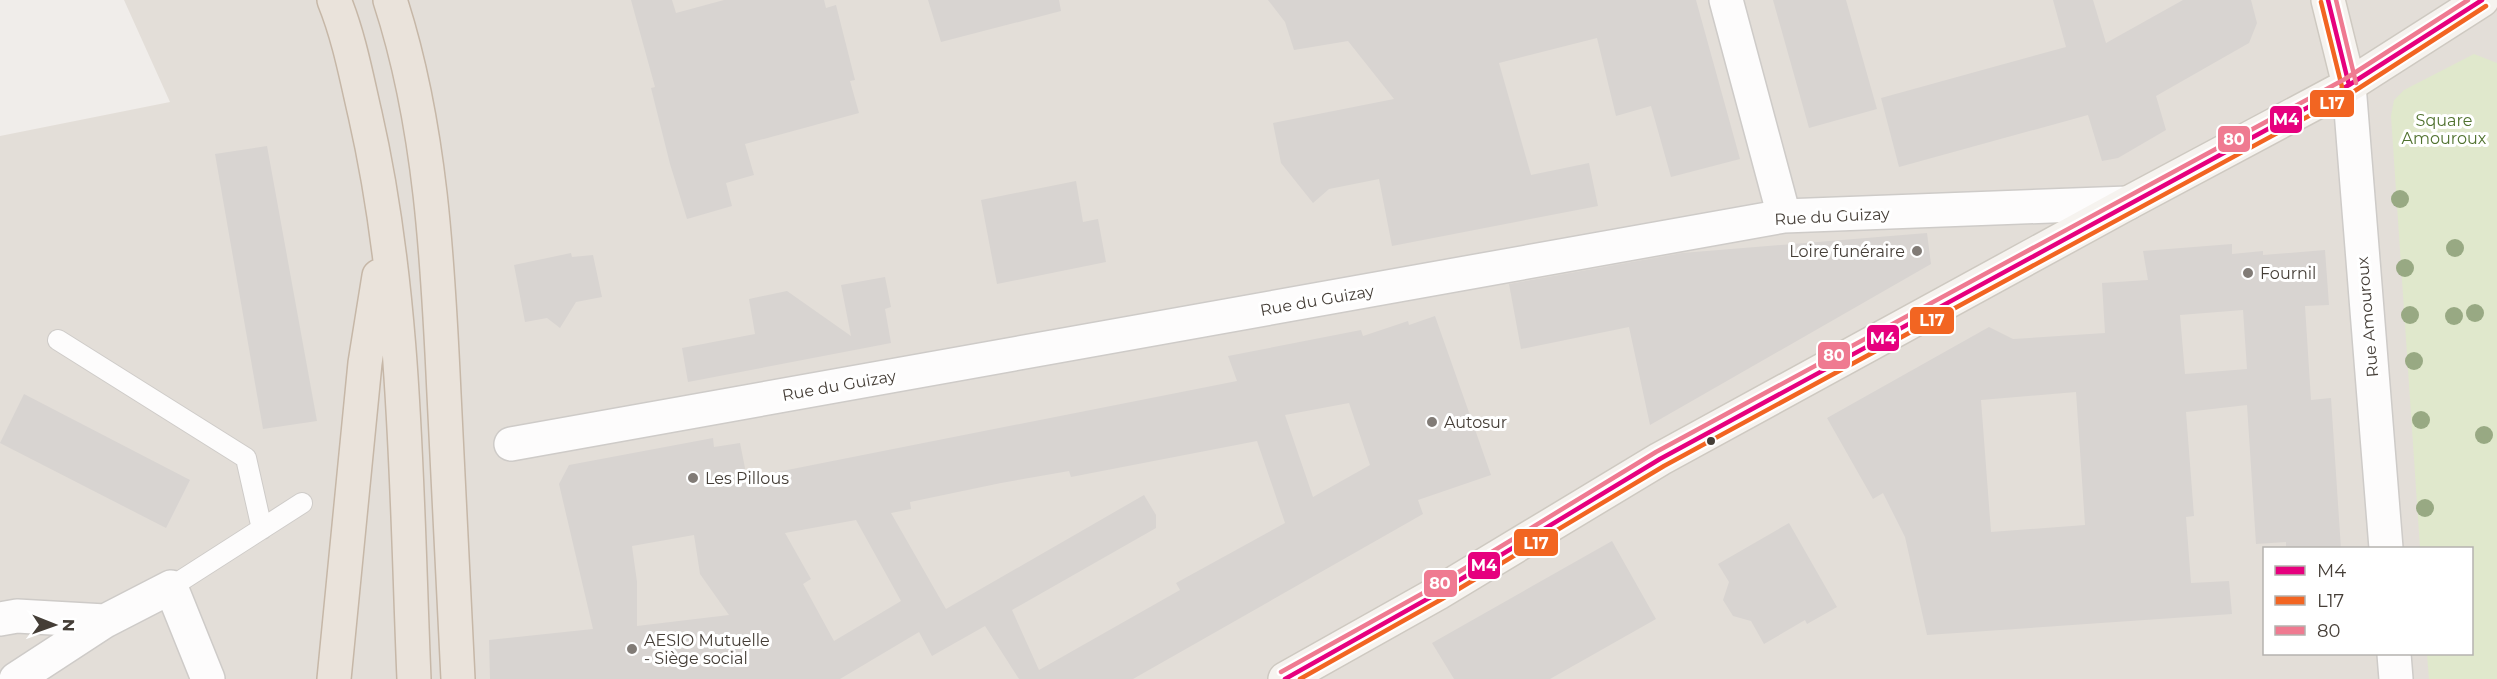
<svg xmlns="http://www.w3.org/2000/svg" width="2497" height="679" font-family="Montserrat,sans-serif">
	<rect width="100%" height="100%" fill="#f0edea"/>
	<path fill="#e3ded8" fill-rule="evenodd" d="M124,0H2497V679H0V136L170,102ZM2264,548H2472V654H2264Z"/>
	<path fill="#e0e8cc" d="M2474,54L2497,63V679H2429L2427,654H2472V548H2420L2391,116L2394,100L2404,90Z"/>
	<path fill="#d8d4d1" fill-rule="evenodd" d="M631,0H672L676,13L724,0H824L826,8L836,5L855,80L850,81L859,113L745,144L754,175L726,183L732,206L687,219L670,164L651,88L655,87Z
		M928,0H1059L1061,11L941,42Z
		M1268,0H1696L1740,159L1671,177L1651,106L1616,116L1597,38L1499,63L1531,175L1589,163L1598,206L1392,246L1379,179L1329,189L1313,203L1281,163L1273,123L1394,99L1348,41L1294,50L1285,22Z
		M1773,0H1846L1877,109L1809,128Z
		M2053,0H2093L2106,43L2183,0H2251L2257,23L2249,43L2156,96L2166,130L2118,158L2102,161L2088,115L1899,167L1881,98L2066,47Z
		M267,146L317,421L263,429L215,154Z
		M1076,181L1083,222L1098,219L1106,262L997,284L981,200Z
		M1927,233L1931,264L1650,425L1629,327L1521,349L1509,284L1682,253Z
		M2232,244V254L2263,251V255L2325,250L2329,305L2305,306L2311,400L2331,398L2341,549H2286V542L2256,544L2247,405L2186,412L2194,516L2186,517L2191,583L2229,581L2232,614L1927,635L1905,537L1883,493L1873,499L1827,418L1989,327L2013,339L2105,333L2102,283L2148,280L2143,251ZM2243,310L2247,369L2185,374L2180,315ZM2076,392L2085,525L1991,532L1981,400Z
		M571,253L572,257L593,255L602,297L576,302L560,328L547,318L525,322L514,265Z
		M885,277L891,307L885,309L891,343L688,382L682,348L755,334L749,299L787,291L851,336L841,285Z
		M1435,316L1491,475L1418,500L1423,514L1133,679H1019L985,626L932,656L919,632L840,679H490L489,640L593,629L559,484L569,465L713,438L714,447L740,443L747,478L1237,381L1228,356L1361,330L1363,336L1408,321L1409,325ZM1349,403L1370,465L1313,497L1285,415ZM1257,441L1285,523L1176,583L1180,590L1039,670L1012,610L1156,528V515L1144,495L946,609L891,513L911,509L910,502L1001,483L1069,471L1071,477ZM856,520L901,601L834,641L803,584L811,579L785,533ZM694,535L700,574L729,615L637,626V582L632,546Z
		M24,394L190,480L166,528L0,443Z
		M1789,523L1837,607L1807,624L1805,620L1764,644L1751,621L1733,616L1723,600L1729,582L1718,564Z
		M1612,541L1656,619L1550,679H1454L1432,643Z"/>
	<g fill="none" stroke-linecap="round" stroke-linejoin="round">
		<g stroke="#cecbc8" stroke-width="22">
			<path id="lane" d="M58,340L246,458L262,529
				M171,587L302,503"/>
		</g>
		<g stroke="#cecbc8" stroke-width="36">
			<path id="street" d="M1726,0L1784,216
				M2349,85L2386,548
				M511,444L1784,216L2128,203
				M0,619L17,616L105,621
				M2394,654L2396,679
				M16,679L105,621L171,587L208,679"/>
		</g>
		<g stroke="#cec9c1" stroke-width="36">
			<path id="secondary" d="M2328,0L2349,85
				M1285,679L1438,593L1660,459L2128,203L2349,85L2482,0"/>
		</g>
		<g stroke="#c6b7a7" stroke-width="36">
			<path id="highway" d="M334,0C349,37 356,75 365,114C407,298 406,491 414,679
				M390,0C431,125 438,263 444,394C449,489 453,584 458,679
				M334,679L365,363L379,276"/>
		</g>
		<use href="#lane" stroke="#fdfcfc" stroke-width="20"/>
		<use href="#street" stroke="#fdfcfc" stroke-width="33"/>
		<use href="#secondary" stroke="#f6f3ef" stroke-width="33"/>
		<use href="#highway" stroke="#eae3db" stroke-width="33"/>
		<g stroke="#fff" stroke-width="9">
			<path id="bus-1" d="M2328,0L2349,85
				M1285,679L1438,593L1660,459L2349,85L2482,0"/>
		</g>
		<g stroke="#fff" stroke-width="9">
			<path id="bus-2" d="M2321,2L2342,87
				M1300,679L1442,599L1664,466L2353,92L2486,6"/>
		</g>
		<g stroke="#fff" stroke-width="9">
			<path id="bus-3" d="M2336,0L2356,83
				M1281,672L1434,587L1656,452L2345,79L2468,0"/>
		</g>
		<use href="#bus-1" stroke="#e6007e" stroke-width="4.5"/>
		<use href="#bus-2" stroke="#f26522" stroke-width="4.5"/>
		<use href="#bus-3" stroke="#ef7a91" stroke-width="4.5"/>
	</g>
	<g fill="#98a983">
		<circle cx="2400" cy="199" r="9"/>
		<circle cx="2455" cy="248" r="9"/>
		<circle cx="2405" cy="268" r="9"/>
		<circle cx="2475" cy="313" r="9"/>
		<circle cx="2410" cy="315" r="9"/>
		<circle cx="2454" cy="316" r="9"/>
		<circle cx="2414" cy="361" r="9"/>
		<circle cx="2421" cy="420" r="9"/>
		<circle cx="2484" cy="435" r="9"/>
		<circle cx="2425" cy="508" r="9"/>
	</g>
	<g fill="#817b76" stroke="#fff" stroke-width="2">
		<circle cx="1917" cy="251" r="6"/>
		<circle cx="2248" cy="273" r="6"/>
		<circle cx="1432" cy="422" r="6"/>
		<circle cx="693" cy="478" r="6"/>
		<circle cx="632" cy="649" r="6"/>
	</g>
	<circle fill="#453e37" stroke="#fff" stroke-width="2" cx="1711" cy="441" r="5"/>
	<g text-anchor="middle" stroke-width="6" stroke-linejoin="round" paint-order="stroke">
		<g font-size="16" fill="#50722f" stroke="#fff">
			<text x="2444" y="126">Square<tspan x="2444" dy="18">Amouroux</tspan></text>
		</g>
		<g font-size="16" fill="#453e37" stroke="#fff">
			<text transform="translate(1832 216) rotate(-3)" y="6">Rue du Guizay</text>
			<text transform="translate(1317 300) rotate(-10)" y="6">Rue du Guizay</text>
			<text transform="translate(2367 317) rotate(-95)" y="6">Rue Amouroux</text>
			<text transform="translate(839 385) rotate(-10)" y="6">Rue du Guizay</text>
		</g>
		<g font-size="16" fill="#453e37" stroke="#fff" text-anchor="start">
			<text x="1905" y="257" text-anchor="end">Loire funéraire</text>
			<text x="2260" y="279">Fournil</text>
			<text x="1444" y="428">Autosur</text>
			<text x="705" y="484">Les Pillous</text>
			<text x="644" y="646">AESIO Mutuelle<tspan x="644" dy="18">- Siège social</tspan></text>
		</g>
	</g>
	<g stroke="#fff" stroke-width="2">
		<rect x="2309" y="89" width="46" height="29" rx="6" fill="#f26522"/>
		<rect x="2269" y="105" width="34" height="29" rx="6" fill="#e6007e"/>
		<rect x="2217" y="125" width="34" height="28" rx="6" fill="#ef7a91"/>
		<rect x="1909" y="306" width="46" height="29" rx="6" fill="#f26522"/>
		<rect x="1866" y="324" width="34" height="28" rx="6" fill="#e6007e"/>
		<rect x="1817" y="341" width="34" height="29" rx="6" fill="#ef7a91"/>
		<rect x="1513" y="528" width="46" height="29" rx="6" fill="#f26522"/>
		<rect x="1467" y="551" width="34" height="29" rx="6" fill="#e6007e"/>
		<rect x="1423" y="569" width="35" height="29" rx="6" fill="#ef7a91"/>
	</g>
	<g font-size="16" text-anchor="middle" font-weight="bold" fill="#fff">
		<text x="2332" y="109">L17</text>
		<text x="2286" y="125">M4</text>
		<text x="2234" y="145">80</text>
		<text x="1932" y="326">L17</text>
		<text x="1883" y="344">M4</text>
		<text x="1834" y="361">80</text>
		<text x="1536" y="549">L17</text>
		<text x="1484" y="571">M4</text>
		<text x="1440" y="589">80</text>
	</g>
	<rect x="2263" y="547" width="210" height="108" fill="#ffffff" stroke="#b5b2af" stroke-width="1.5"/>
	<rect x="2275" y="566" width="30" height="9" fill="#e6007e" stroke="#b5b2af" stroke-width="1.5"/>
	<text x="2317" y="577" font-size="18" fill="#453e37">M4</text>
	<rect x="2275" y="596" width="30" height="9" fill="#f26522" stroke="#b5b2af" stroke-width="1.5"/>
	<text x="2317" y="607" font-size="18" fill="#453e37">L17</text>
	<rect x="2275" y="626" width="30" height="9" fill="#ef7a91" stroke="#b5b2af" stroke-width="1.5"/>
	<text x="2317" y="637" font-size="18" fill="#453e37">80</text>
	<g transform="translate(54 625) rotate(91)" stroke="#ffffff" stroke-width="4.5" paint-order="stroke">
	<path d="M0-4.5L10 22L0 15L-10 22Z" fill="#453e37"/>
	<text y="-9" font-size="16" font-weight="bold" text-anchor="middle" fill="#453e37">N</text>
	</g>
</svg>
